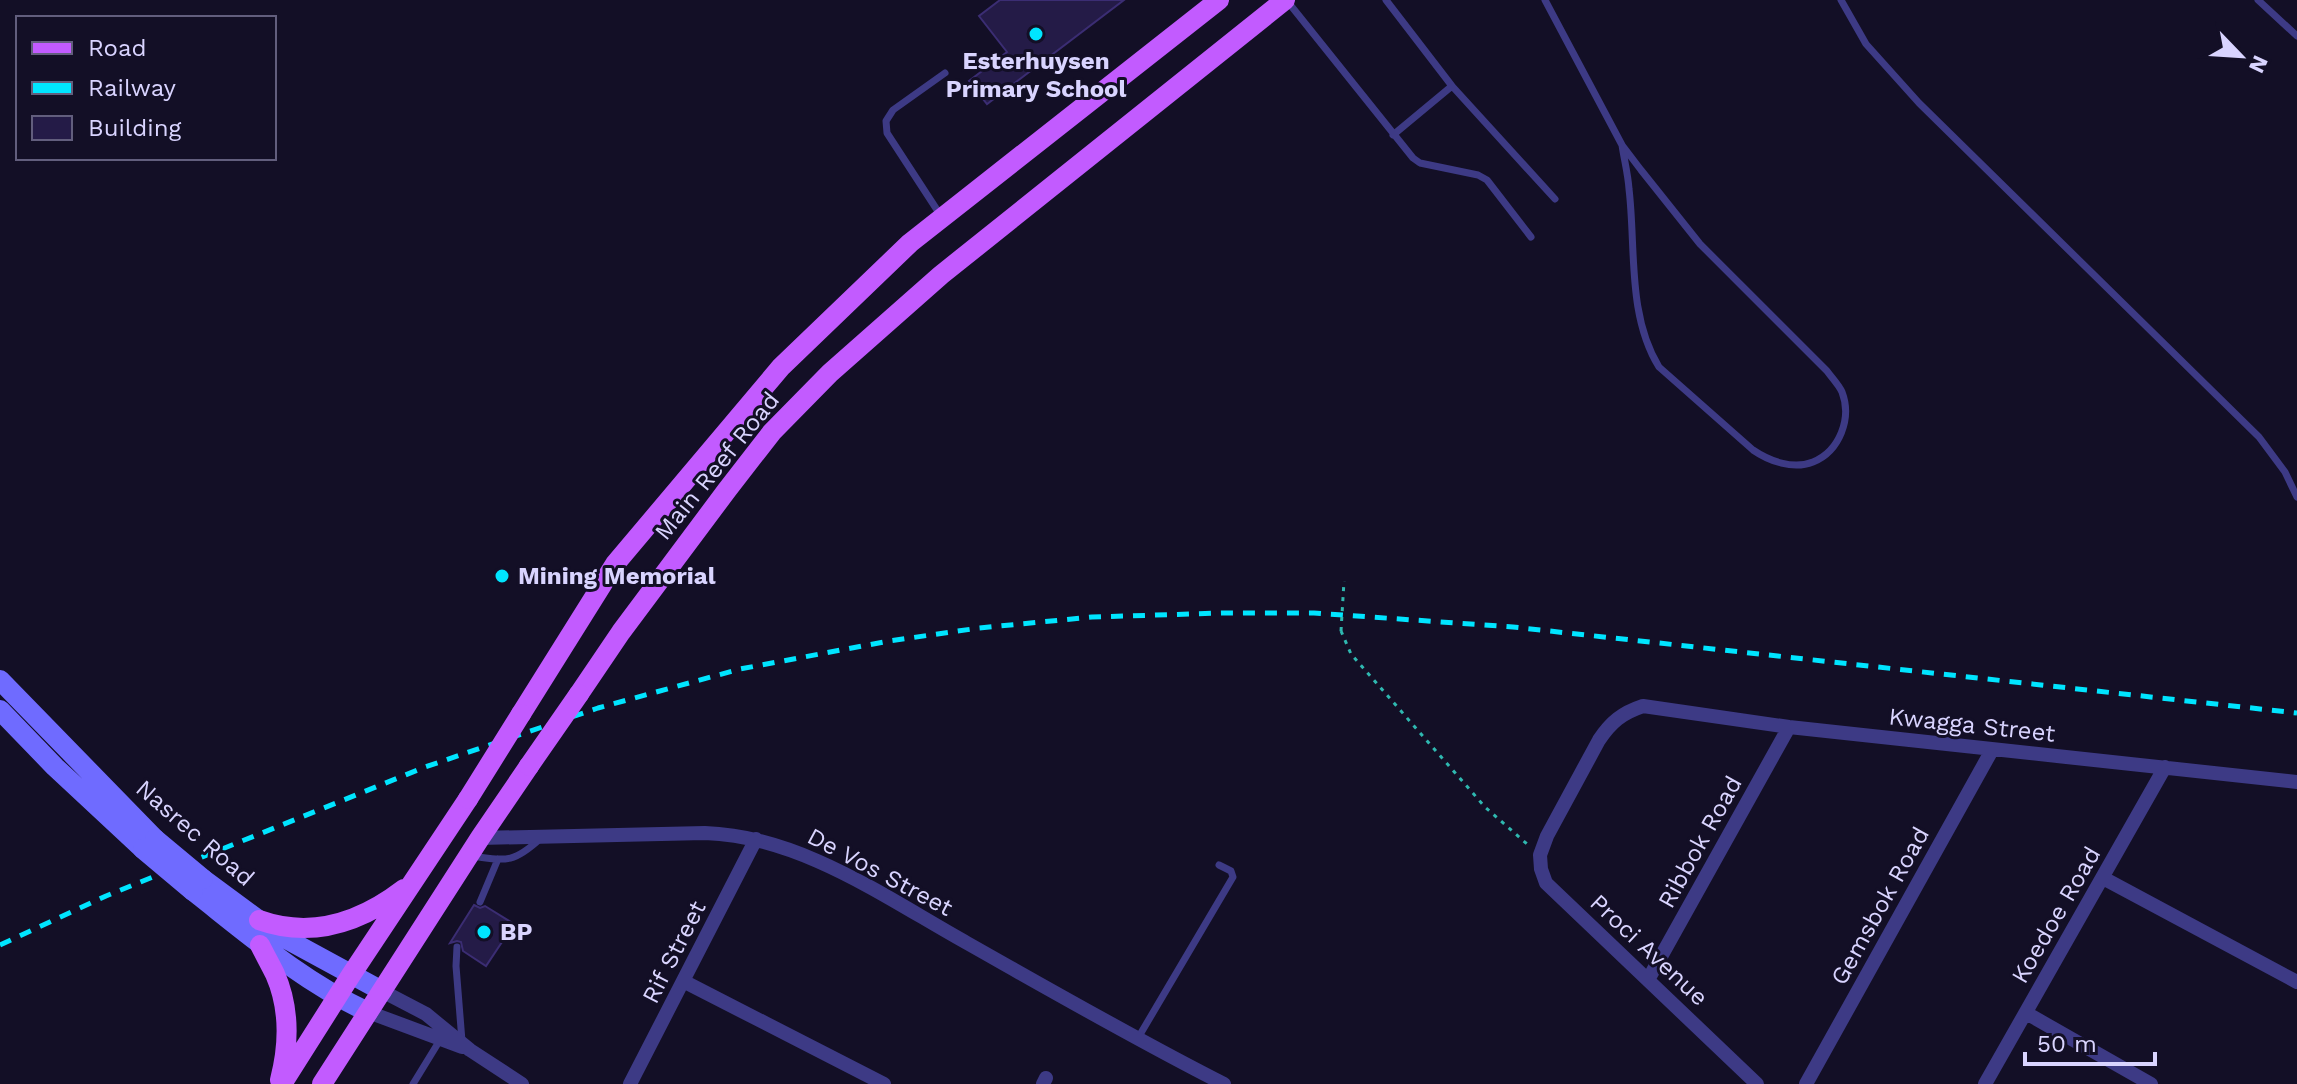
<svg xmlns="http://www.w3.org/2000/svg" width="2297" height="1084" font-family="'Work Sans',sans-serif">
	<rect width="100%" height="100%" fill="#130f26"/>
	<path fill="#241b47" stroke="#3b2d73" stroke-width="2" d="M1000,0H1124L987,104L969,81L1007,52L979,16Z
		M474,905L480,908L485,906L514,924L486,966L463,951L461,942L457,941L450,943Z"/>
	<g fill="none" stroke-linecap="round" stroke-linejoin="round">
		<path stroke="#2fb8b0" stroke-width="3" stroke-dasharray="4 6" stroke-linecap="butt" d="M1341,631L1351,654L1485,807L1527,844"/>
		<path stroke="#3d3a85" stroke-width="7" d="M1386,0L1452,86L1555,199
			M1545,0L1622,145L1641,170L1700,244L1827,371C1832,378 1839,385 1842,392C1852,418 1840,451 1813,462C1793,470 1769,461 1753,450L1659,367C1627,315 1636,247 1629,189C1628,174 1624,159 1622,145
			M1841,0L1866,44L1919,103L2259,437L2285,472L2297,497
			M2258,0L2297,36
			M1288,2L1413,158L1420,163L1478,175L1487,180L1531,237
			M1393,135L1452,86
			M941,216L887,133L886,121L893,110L945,73
			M472,856C507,861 514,863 541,838
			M480,902L498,859
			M457,947L456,966L462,1041
			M1138,1038L1233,877L1231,871L1219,865
			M413,1084L440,1040"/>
		<path stroke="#3d3a85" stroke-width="14" d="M480,838L705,833C801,836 886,898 967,943C1052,991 1137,1040 1224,1084
			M2103,878L2297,982
			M1649,978L1789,727
			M683,981L884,1084
			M382,991L426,1014L470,1050L522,1084
			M368,1012L462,1047
			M2026,1013L2151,1084
			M630,1084L756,839
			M1043,1084L1046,1078
			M1757,1084L1546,883L1541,869L1540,855L1547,836L1599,740C1611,722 1622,713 1643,706L1789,727L2297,782
			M1806,1084L1992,750
			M1985,1084L2165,767"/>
		<path stroke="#6f6bff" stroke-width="20" d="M0,680L155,839
			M0,710L55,767L143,849
			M203,879L279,935L382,991
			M193,891C249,935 303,982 368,1012"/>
		<path stroke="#c25bff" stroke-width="20" d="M579,694L621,632L727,490L772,432L830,373L941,275L1285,0
			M521,714L615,564L781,367L910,243L1219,0
			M259,920C312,939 361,922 404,889
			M260,945C265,955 270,964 275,974C290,1008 289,1045 280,1080
			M282,1084L351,975L468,799
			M322,1084L480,838L529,766"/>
		<path stroke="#00e5ff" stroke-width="5" stroke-dasharray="12 10" stroke-linecap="butt" d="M0,945L106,896L425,767L598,708L740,669L889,641L979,628L1092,617L1223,613H1314L1513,627L2297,713"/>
		<path stroke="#2fb8b0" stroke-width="3" stroke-dasharray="4 6" stroke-linecap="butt" d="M1341,631L1344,581"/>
		<path stroke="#6f6bff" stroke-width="20" d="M155,839L203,879
			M143,849L193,891"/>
		<path stroke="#c25bff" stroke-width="20" d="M529,766L579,694
			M468,799L521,714"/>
	</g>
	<g fill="#00e5ff" stroke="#130f26" stroke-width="3">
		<circle cx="1036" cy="34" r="8"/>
		<circle cx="502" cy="576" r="8"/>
		<circle cx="484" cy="932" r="8"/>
	</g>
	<g text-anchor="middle" stroke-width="6" stroke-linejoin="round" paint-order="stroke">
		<g font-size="24" font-weight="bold" fill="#d9d4ff" stroke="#130f26" text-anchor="start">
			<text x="1036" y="69" text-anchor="middle">Esterhuysen<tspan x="1036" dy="28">Primary School</tspan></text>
			<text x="518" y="584">Mining Memorial</text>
			<text x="500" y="940">BP</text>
		</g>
		<g font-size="24" fill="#d9d4ff" stroke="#130f26">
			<text transform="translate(717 466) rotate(-51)" y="8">Main Reef Road</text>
			<text transform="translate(1972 725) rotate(6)" y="8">Kwagga Street</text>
			<text transform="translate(195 833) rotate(41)" y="8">Nasrec Road</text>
			<text transform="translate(1700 842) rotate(-61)" y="8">Ribbok Road</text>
			<text transform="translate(880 872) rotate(28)" y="8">De Vos Street</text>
			<text transform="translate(1880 906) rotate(-61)" y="8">Gemsbok Road</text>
			<text transform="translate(2056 915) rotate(-60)" y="8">Koedoe Road</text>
			<text transform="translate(1649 950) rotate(43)" y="8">Proci Avenue</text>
			<text transform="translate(674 952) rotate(-63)" y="8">Rif Street</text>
		</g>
	</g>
	<rect x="16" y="16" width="260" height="144" fill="#130f26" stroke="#625e7d" stroke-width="2"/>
	<rect x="32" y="42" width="40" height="12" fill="#c25bff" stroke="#625e7d" stroke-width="2"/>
	<text x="88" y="56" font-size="24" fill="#d9d4ff">Road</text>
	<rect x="32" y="82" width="40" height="12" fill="#00e5ff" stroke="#625e7d" stroke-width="2"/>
	<text x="88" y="96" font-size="24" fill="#d9d4ff">Railway</text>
	<rect x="32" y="116" width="40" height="24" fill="#241b47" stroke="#625e7d" stroke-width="2"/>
	<text x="88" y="136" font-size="24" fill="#d9d4ff">Building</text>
	<g transform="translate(2241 56) rotate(115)" stroke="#130f26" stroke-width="6" paint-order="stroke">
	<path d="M0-6L14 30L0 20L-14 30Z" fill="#d9d4ff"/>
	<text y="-12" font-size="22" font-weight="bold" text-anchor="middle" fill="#d9d4ff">N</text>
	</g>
	<path d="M2025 1052v12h130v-12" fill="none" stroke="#d9d4ff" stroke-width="4"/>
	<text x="2037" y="1052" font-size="24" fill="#d9d4ff" stroke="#130f26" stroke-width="6" paint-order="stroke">50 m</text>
</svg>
